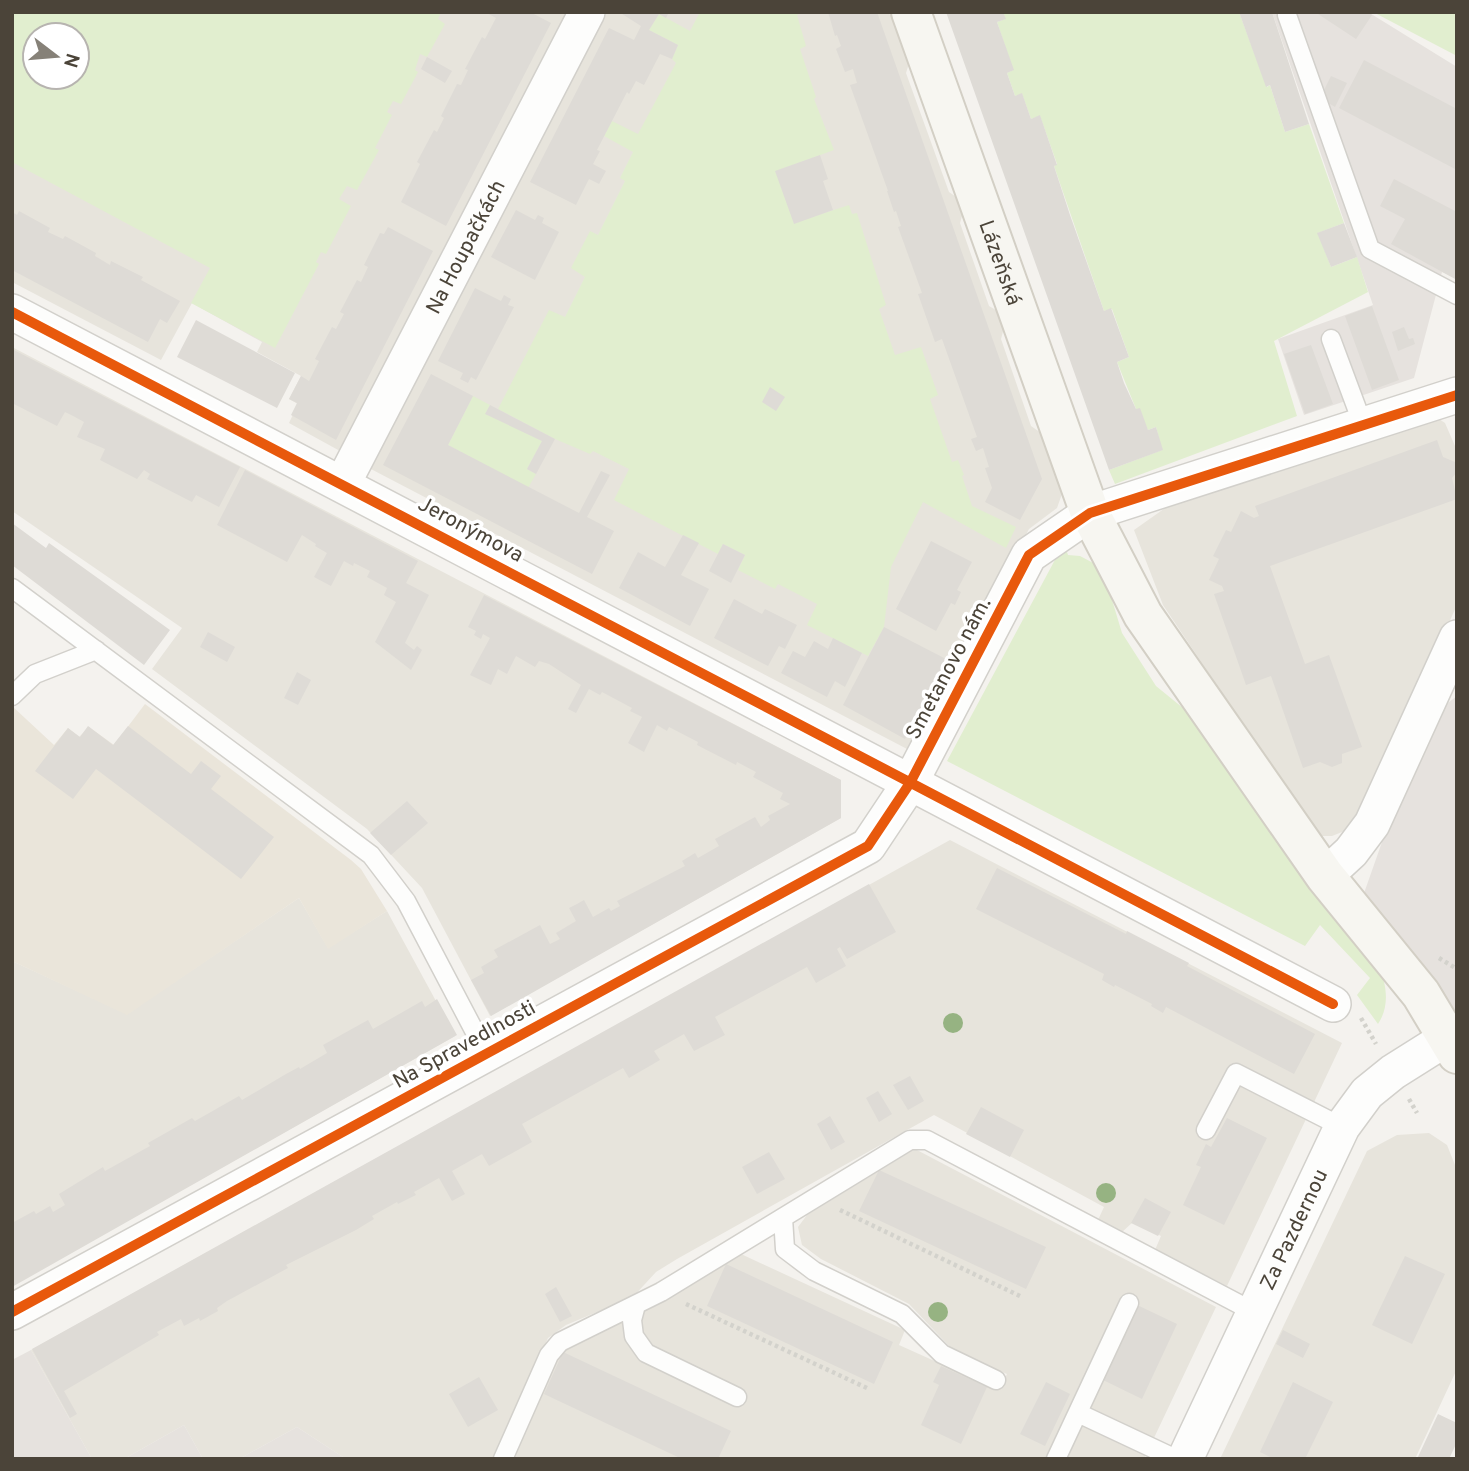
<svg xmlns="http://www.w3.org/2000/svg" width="1469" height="1471" font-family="Overpass,sans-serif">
	<rect width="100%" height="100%" fill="#f4f2ee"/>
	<path fill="#e7e4dc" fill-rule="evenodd" d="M12,12H567L340,451L289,423L298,404L289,399L301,376L257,352L262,342L192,303L161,360L12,282ZM35,35H77V77H35Z
		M607,12H886L897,19L911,57L906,73L949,192L962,201L964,209L960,223L989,306L1001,313L1005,324L1001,339L1031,426L1044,435L1063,491L1057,508L1029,529L909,750L369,468Z
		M12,347L841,780V818L490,1016L422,888L367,829L152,669L182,628L12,511Z
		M1439,419L1445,423L1455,446L1457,445V605L1365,807L1347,830L1332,836H1318L1163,605L1134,530L1168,506Z
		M950,840L1342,1043L1227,1286L1155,1250L1161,1236L1133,1222L1121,1233L1098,1220L1104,1207L934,1115L677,1259L656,1272L633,1297L566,1325L548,1338L494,1459H346L297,1427L239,1459H203L184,1425L124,1459H92L31,1350Z
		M299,898L328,948L387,911L455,1036L12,1286V961L127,1014Z
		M1429,1133L1447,1145L1457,1170V1369L1415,1459H1220L1367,1151L1397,1135Z
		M915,1149L1216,1307L1144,1459H509L563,1348L662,1301L741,1254L905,1330L899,1345L999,1390L1007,1374L953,1350L909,1304L821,1259L802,1245L798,1227L807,1215Z"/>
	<path fill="#e6e2de" d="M1272,12H1368L1457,67V279L1442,272L1414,378L1304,415L1278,339L1373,305Z
		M1457,696V1013L1430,977L1363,896L1425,720Z
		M31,1350L92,1459H12V1360Z
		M184,1425L203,1459H124Z
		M297,1427L346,1459H239Z"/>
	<path fill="#eae5da" d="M145,704L351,860L361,869L387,911L328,949L299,898L127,1015L12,961V706L54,745L68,728L79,737L89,727L114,745Z"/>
	<path fill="#e1eecf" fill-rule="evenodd" d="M12,12H441L438,19L445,24L427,57L420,54L415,70L418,72L401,104L393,101L387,112L392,115L375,148L379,150L357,190L347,186L339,199L351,206L326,254L321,252L316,262L319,264L275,348L191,303L210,268L12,162ZM35,35H77V77H35Z
		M700,12H802L797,15L806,46L800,49L816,97L814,99L834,150L776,171L794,223L849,205L852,214L857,213L886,305L879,309L895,355L921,347L938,395L930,399L952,462L958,460L964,475L962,476L972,506L1016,527L1006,548L923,502L891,567L884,627L868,656L807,625L817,604L778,584L775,589L738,570L745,555L723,544L718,554L614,500L629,469L593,451L590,454L555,439L498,409L549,310L565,317L585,277L571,268L590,231L598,235L625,181L620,178L633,152L604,136L612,121L638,134L676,63L672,59L678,45L649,30L659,14L690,31Z
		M1003,12H1239L1267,87L1270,85L1285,132L1309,124L1344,223L1318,233L1331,267L1357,257L1368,292L1274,341L1297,416L1115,484L1109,470L1162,450L1156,427L1148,430L1136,409L1117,362L1129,357L1112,309L1104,311L1054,166L1057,164L1040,116L1031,119L1022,94L1015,96L1007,73L1013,70L997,22L1005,19Z
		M1373,12H1457V56Z
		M473,396L490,405L486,413L542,441L527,469L536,474L528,488L448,445Z
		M1064,543L1068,555L1080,556L1097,565L1109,590L1122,633L1156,686L1194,717L1293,865L1378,965C1387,984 1390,1006 1378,1024L1357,995L1370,978L1320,925L1305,946L947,761Z"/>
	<path fill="#dedbd6" d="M485,12H530L551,23L446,226L401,202L420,164L417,162L434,130L437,132L444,118L441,116L457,84L461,85L468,70L465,69L482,37L485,39L496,18Z
		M619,12H669L666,18L659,14L649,30L678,45L672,59L660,54L644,85L636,81L629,94L627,92L597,150L600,151L593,164L606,171L599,184L589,179L576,205L530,182L609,28L634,40L641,26Z
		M828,12H877L1042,479L1020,520L985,502L992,488L985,468L989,467L983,448L976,451L971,439L977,437L942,339L935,342L918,294L922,293L898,227L901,226L896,211L894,212L887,191H888L850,85L857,83L853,69L845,72L836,49L841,46L837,35L835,36Z
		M946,12H1003L1006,19L997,22L1014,70L1007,73L1015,96L1022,93L1031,119L1040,115L1057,165L1054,166L1070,215L1104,311L1111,308L1129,357L1117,362L1124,383L1136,409L1140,408L1148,430L1156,427L1163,450L1109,470Z
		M1239,12H1272L1309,124L1285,132L1270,85L1266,87Z
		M1315,12H1368L1372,15L1356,39Z
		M427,57L452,71L445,83L421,69Z
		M1364,60L1457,109V170L1339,108Z
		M1331,76L1347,83L1335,107L1320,98Z
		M820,155L828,179L823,181L833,210L794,224L775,171Z
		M1394,179L1457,212V280L1391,244L1405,219L1380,206Z
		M516,210L535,220L538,215L544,218L542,223L559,232L535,280L491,257Z
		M19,211L50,228L48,232L63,239L65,236L96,253L95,256L110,265L111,261L143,277L141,280L180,301L167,323L160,319L148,342L12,270V212L17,215Z
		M1344,223L1357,257L1331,267L1317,233Z
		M388,227L433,251L336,440L291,415L297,403L289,399L301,376L309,381L319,361L315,359L332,327L336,329L344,314L340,312L357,280L361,282L368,267L364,265L380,233L384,234Z
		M475,288L501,301L504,295L511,299L508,305L514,307L476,380L471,377L468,383L460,379L463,373L438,361Z
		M1372,306L1399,380L1372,390L1345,316Z
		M196,320L295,373L277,408L177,357Z
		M1404,327L1409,339L1413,338L1415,344L1398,351L1392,332Z
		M1311,345L1333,404L1305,414L1284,354Z
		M12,349L240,467L219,507L196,495L192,502L147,479L150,474L144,470L137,479L100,460L105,449L77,437L84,422L75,417L65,412L57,426L12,403Z
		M431,374L473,396L448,445L579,513L601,471L610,475L587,517L614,531L592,574L383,465Z
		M770,387L785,397L776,411L762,402Z
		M490,405L555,439L536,474L527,469L542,441L485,414Z
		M1437,440L1443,457L1455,462L1457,466V472L1452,478L1457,499L1270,566L1305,664L1329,655L1362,747L1342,754V763L1332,767L1320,762L1303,768L1271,676L1246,685L1214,594L1224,591L1222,586L1209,580L1219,559L1213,556L1226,530L1231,532L1241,511L1254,518L1259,516L1255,506Z
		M245,470L418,561L406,583L429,595L405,643L414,650L417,646L422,650L411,670L375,642L396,602L384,595L387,588L367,577L370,571L354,563L353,566L344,561L331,586L314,577L327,553L315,546L316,544L302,535L287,562L217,525Z
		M12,523L46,548L49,543L170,630L144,665L12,565Z
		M683,535L699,543L681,575L709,589L690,626L619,588L638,552L665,567Z
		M931,541L972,562L957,590L961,592L955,605L951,603L936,631L896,609Z
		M723,544L745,555L731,583L709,571Z
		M484,595L841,780V818L491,1016L471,980L484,973L481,967L498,957L494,950L540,925L550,944L560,939L556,933L576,921L569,908L577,904L584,900L593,917L609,908L611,911L620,906L617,901L685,866L682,861L695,853L698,858L719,846L715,839L755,817L761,827L770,820L768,816L790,804L780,799L783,793L753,777L756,772L737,762L736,765L697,745L698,742L669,727L667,731L657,725L644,752L628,743L642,717L630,711L632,708L602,692L600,695L589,689L576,713L568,709L581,685L549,664L539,661L535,667L516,656L507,674L498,669L491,685L470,675L490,638L483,634L481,639L474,635L476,631L468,627Z
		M734,599L762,614L765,609L797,625L785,649L779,646L768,666L714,638Z
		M884,627L946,659L905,739L843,705Z
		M208,632L235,647L227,662L200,647Z
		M833,638L862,653L845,687L835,681L827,697L781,673L793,651L805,657L814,641L828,649Z
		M297,672L311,680L298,705L284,698Z
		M88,726L113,745L128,726L191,774L201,761L221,776L211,789L274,837L241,879L96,769L73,799L35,771L68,728L80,737Z
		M407,801L428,823L391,855L370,833Z
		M997,868L1126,934L1127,931L1189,963L1187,966L1315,1034L1294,1074L1166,1007L1163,1013L1151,1006L1152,1004L1115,985L1114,987L1102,980L1104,974L976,909Z
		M869,884L896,932L847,959L840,947L837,949L846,966L816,983L807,967L715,1017L725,1035L694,1051L684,1034L654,1051L660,1060L629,1078L623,1068L522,1124L532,1142L489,1166L482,1154L452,1171L465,1194L452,1201L439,1178L414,1192L416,1195L398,1204L397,1202L372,1216L374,1219L356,1230L286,1265L288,1268L227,1301L217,1308L218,1311L200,1321L199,1318L184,1326L181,1319L157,1332L159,1335L64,1391L77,1414L70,1418L32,1349Z
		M437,999L457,1035L12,1287V1223L34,1211L36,1214L50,1206L53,1212L65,1205L59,1194L103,1167L105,1171L150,1146L148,1143L192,1118L195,1121L239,1096L242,1100L286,1074L299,1067L300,1069L327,1053L323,1045L368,1020L373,1029L422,1001L425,1007Z
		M910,1076L924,1101L908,1110L893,1085Z
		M878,1091L892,1114L879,1122L866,1098Z
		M981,1107L1024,1130L1010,1157L966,1134Z
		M830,1116L845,1142L831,1150L817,1124Z
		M1227,1118L1267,1138L1224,1225L1183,1205L1201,1167L1196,1165L1206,1144L1211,1147Z
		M769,1152L785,1179L757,1194L742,1167Z
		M879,1170L1046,1247L1026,1289L859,1211Z
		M1145,1198L1171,1212L1158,1236L1131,1223Z
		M1405,1256L1445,1274L1412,1344L1372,1325Z
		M726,1264L893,1342L874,1384L707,1306Z
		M556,1287L572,1316L560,1322L545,1294Z
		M1135,1304L1177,1324L1142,1399L1101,1379Z
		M1283,1330L1310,1344L1303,1358L1276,1344Z
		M563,1352L731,1431L718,1459H682L544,1394Z
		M941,1366L987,1387L961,1444L921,1425L939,1385L933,1382Z
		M479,1377L498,1410L468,1427L449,1394Z
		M1046,1382L1070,1394L1045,1446L1020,1434Z
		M1293,1382L1333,1402L1305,1459H1274L1260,1452Z
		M1438,1414L1457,1423V1442L1449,1459H1417Z"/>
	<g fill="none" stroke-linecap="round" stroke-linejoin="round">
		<g stroke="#d2d0cb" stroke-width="21">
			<path id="lane" d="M1287,15L1370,249L1457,295
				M1331,339L1363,425
				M12,588L371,855L406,901L486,1053
				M12,696L35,674L96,650
				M1206,1130L1236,1073L1342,1127
				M783,1218L785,1249L814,1271L902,1314L942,1354L996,1380
				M636,1305L632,1320L634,1336L646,1353L737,1397
				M1078,1413L1176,1459
				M503,1459L549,1355L560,1342L661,1292L910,1140H927L1254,1312
				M1056,1459L1129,1303"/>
		</g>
		<g stroke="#d2d0cb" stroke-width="38">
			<g id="street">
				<path d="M12,312C453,541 892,774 1333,1004"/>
				<path id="s1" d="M343,483L587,12"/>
				<path d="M1325,876L1351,852L1372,824L1457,638"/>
				<path d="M12,1312L868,846L910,783L1029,555L1090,513L1457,395"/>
				<path id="s2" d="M1185,1459L1342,1127L1367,1093L1393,1072L1447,1038"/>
			</g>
		</g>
		<g stroke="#d3cfc5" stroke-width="42">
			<g id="secondary">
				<path id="s3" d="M911,12L1090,513L1143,615L1325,876L1421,994L1457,1054"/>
			</g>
		</g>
		<path stroke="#d3d2cc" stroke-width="4.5" stroke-dasharray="3.5 3.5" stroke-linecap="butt" d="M1439,958L1457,969
			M1361,1018L1376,1044
			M1409,1099L1417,1113
			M840,1210L1022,1297
			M686,1304L869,1389"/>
		<use href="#lane" stroke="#fdfdfc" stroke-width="18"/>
		<use href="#street" stroke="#fdfdfc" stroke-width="35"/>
		<use href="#secondary" stroke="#f7f6f1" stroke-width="38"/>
		<g stroke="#fff" stroke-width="15">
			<path id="cycleway" d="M12,312C453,541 892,774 1333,1004
				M12,1312L868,846L910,783L1029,555L1090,513L1457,395"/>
		</g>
		<use href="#cycleway" stroke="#e8590c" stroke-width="10"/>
	</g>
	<g fill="#96b382">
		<circle cx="953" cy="1023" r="10"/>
		<circle cx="1106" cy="1193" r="10"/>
		<circle cx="938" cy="1312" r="10"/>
	</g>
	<g text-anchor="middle" stroke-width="7" stroke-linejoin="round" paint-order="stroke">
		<g font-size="21" fill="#4b4439" stroke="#fff">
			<text dy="7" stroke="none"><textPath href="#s1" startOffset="266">Na Houpačkách</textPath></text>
			<text dy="7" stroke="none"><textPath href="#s3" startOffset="266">Lázeňská</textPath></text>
			<text transform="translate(471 529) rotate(28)" y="7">Jeronýmova</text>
			<text transform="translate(948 668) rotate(-62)" y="7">Smetanovo nám.</text>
			<text transform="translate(464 1044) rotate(-29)" y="7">Na Spravedlnosti</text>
			<text dy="7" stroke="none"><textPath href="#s2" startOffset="254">Za Pazdernou</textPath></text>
		</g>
	</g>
	<rect width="1469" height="1471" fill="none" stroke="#4b4439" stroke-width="28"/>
	<g transform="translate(56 56) rotate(106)"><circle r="33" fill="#ffffff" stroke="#b7b4b0" stroke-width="2"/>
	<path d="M0-5L12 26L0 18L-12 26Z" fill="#868178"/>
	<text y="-10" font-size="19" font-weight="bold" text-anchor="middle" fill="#4b4439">N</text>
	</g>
</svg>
